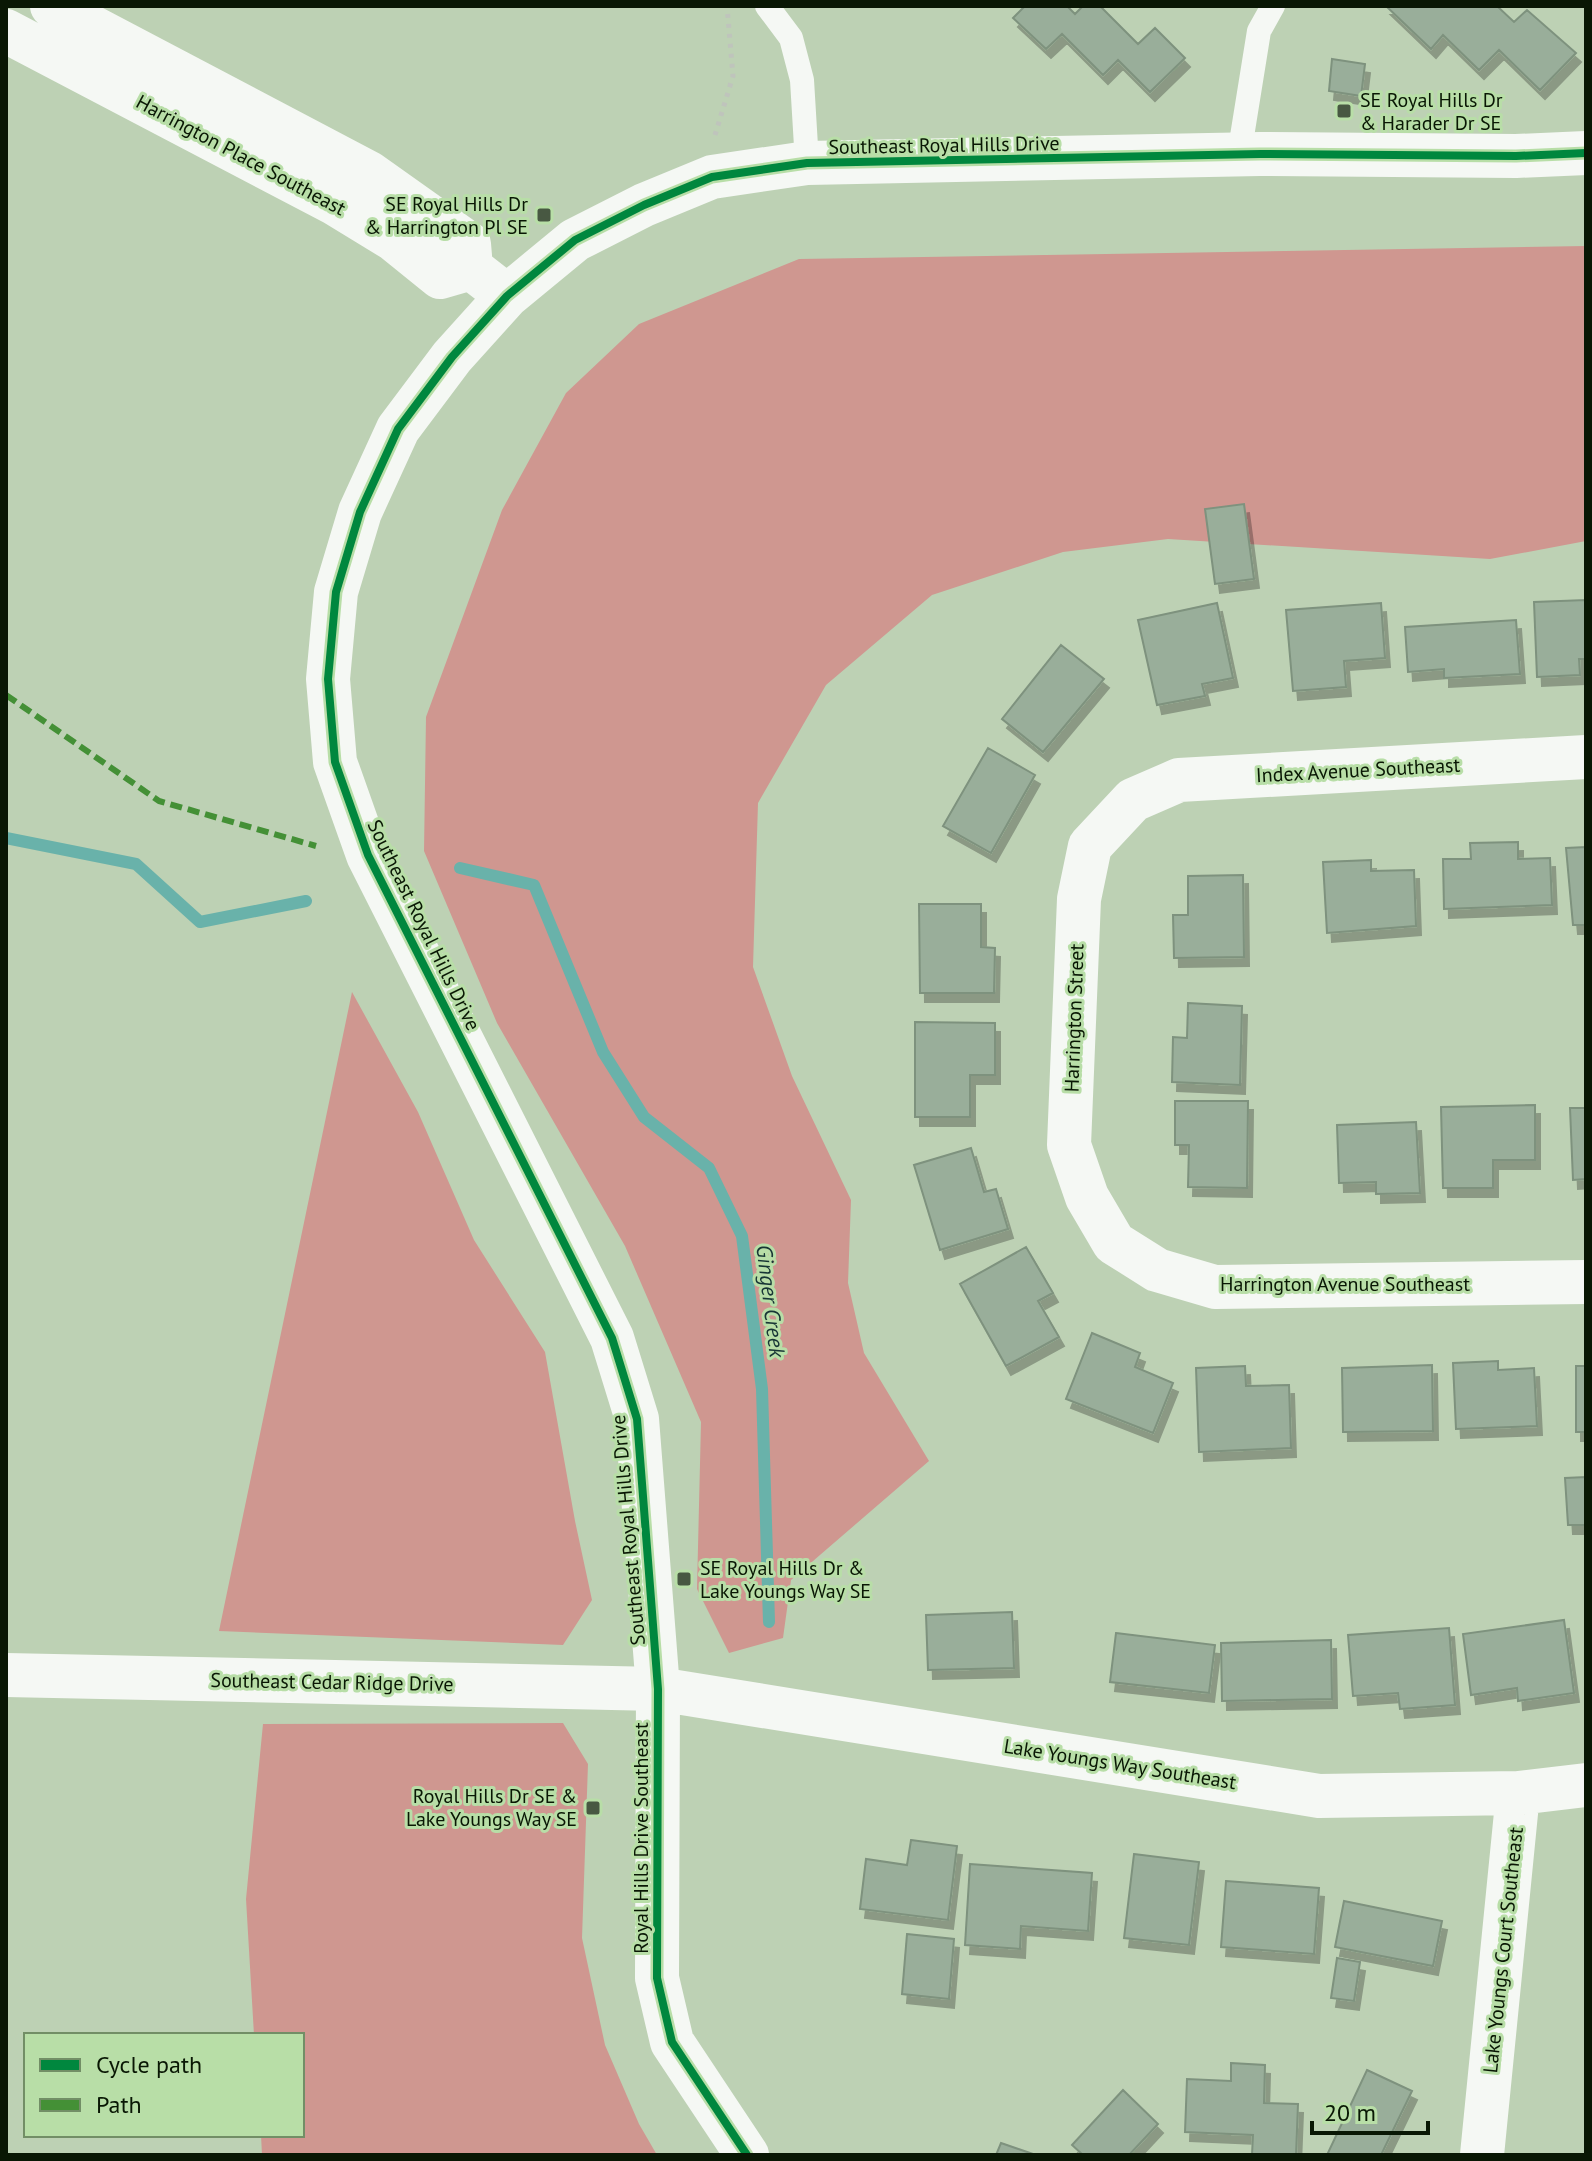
<svg xmlns="http://www.w3.org/2000/svg" width="1592" height="2161" font-family="'PT Sans',sans-serif">
	<defs>
		<filter id="shadow"><feDropShadow dx="5" dy="9" stdDeviation="0" flood-color="#0004"/></filter>
	</defs>
	<rect width="100%" height="100%" fill="#bdd1b4"/>
	<path fill="#cf9790" d="M1586,246V541L1490,559L1168,539L1063,552L932,595L826,685L758,803L753,967L792,1076L851,1200L848,1283L864,1353L929,1461L791,1580L783,1638L729,1653L697,1589L701,1422L625,1246L497,1023L424,851L426,717L502,510L566,393L639,324L799,259Z
		M352,992L418,1112L474,1240L545,1352L575,1521L592,1600L563,1645L219,1631Z
		M563,1723L588,1764L582,1938L605,2045L639,2124L657,2155H262L261,2135H302V2035H254L246,1899L263,1724Z"/>
	<g fill="none" stroke-linecap="round" stroke-linejoin="round">
		<path stroke="#69b2aa" stroke-width="12" d="M6,838L136,864L200,922L306,901
			M460,868L534,885L603,1052L644,1117L709,1168L742,1236L762,1389L769,1622"/>
	</g>
	<path fill="#99ae9a" stroke="#7e927e" stroke-width="2" filter="url(#shadow)" d="M1025,6H1067L1075,14L1083,6H1100L1138,44L1155,28L1185,58L1150,92L1118,60L1103,75L1062,34L1046,49L1013,18Z
		M1386,6H1497L1514,22L1527,10L1576,53L1540,90L1499,50L1479,70L1443,35L1431,49Z
		M1332,59L1365,64L1361,96L1329,91Z
		M1244,504L1254,579L1215,584L1205,509Z
		M1586,600V659H1579L1580,675L1537,677L1534,602Z
		M1217,603L1233,678L1202,684L1205,696L1157,705L1138,620Z
		M1381,603L1385,658L1344,661L1346,687L1293,691L1286,610Z
		M1516,620L1520,674L1444,678V669L1408,672L1405,627Z
		M1061,645L1104,679L1043,752L1002,719Z
		M988,748L1035,775L991,853L943,826Z
		M1518,842V859L1550,858L1552,905L1444,909L1443,859H1471L1470,843Z
		M1586,847V925H1573L1566,848Z
		M1371,860V871L1414,870L1416,926L1327,933L1323,862Z
		M1243,875L1244,957L1174,958L1173,915H1188V876Z
		M919,904H981V947L995,948L994,993H920Z
		M1188,1003L1242,1006L1240,1085L1172,1082L1173,1037L1187,1038Z
		M915,1022L995,1023V1075H970V1117H915Z
		M1175,1101H1248L1247,1188L1188,1187L1189,1145H1175Z
		M1535,1105V1160H1493V1188H1443L1441,1107Z
		M1570,1108H1586V1179L1573,1180Z
		M1416,1122L1420,1193L1376,1194V1182L1339,1183L1337,1125Z
		M971,1148L984,1192L996,1189L1008,1229L940,1250L914,1165Z
		M1026,1247L1053,1293L1038,1301L1059,1337L1006,1366L960,1284Z
		M1092,1333L1140,1353L1135,1367L1173,1383L1153,1433L1066,1399Z
		M1498,1361V1370L1534,1368L1537,1426L1456,1429L1453,1363Z
		M1432,1365L1433,1431L1343,1432L1342,1368Z
		M1245,1366L1246,1386L1289,1385L1291,1448L1199,1452L1196,1368Z
		M1576,1366H1586V1432H1576Z
		M1586,1477V1525H1568L1565,1478Z
		M1012,1612L1014,1668L928,1670L926,1615Z
		M1564,1620L1574,1693L1518,1701L1517,1688L1471,1695L1463,1634Z
		M1449,1628L1455,1705L1400,1709L1398,1693L1353,1696L1348,1635Z
		M1116,1633L1215,1645L1209,1693L1110,1682Z
		M1331,1640L1332,1699L1222,1701L1221,1643Z
		M911,1840L957,1846L948,1920L860,1909L866,1859L907,1865Z
		M1134,1854L1199,1862L1189,1945L1124,1938Z
		M970,1864L1092,1873L1088,1931L1021,1926L1020,1949L965,1945Z
		M1226,1881L1319,1888L1314,1954L1221,1947Z
		M1344,1901L1442,1921L1433,1966L1335,1947Z
		M907,1934L954,1939L949,1999L902,1994Z
		M1337,1958L1360,1962L1354,2001L1331,1998Z
		M1231,2063L1265,2065L1264,2103L1298,2104L1296,2155H1252L1253,2135L1185,2132L1187,2079L1231,2081Z
		M1367,2070L1412,2091L1381,2155H1327Z
		M1123,2090L1158,2124L1129,2155H1083L1072,2145Z
		M1001,2143L1036,2155H996Z"/>
	<g fill="none" stroke-linecap="round" stroke-linejoin="round">
		<path stroke="#bfc4bc" stroke-width="5" stroke-dasharray="4 6" stroke-linecap="butt" d="M715,135L733,76L727,6"/>
		<path stroke="#f5f8f4" stroke-width="24" d="M767,6L791,38L802,80L807,163
			M1239,155L1259,31L1273,6"/>
		<path stroke="#f5f8f4" stroke-width="44" d="M52,6L369,173L469,244L471,268L507,296
			M6,31L334,203L393,239L440,277L471,268
			M1586,757L1179,780L1133,800L1090,846L1079,899L1069,1145L1087,1197L1114,1243L1157,1270L1215,1287L1586,1282
			M658,1689L1319,1796L1518,1793L1586,1785
			M747,2155L672,2042L657,1978L658,1689L637,1419L612,1338L368,855L335,762L328,679L336,592L360,512L398,429L452,357L507,296L575,240L644,205L712,177L807,163L1260,154L1516,156L1586,153
			M1482,2155L1518,1793"/>
		<path stroke="#f5f8f4" stroke-width="44" d="M6,1675L658,1689"/>
		<path stroke="#449036" stroke-width="6" stroke-dasharray="12 6" stroke-linecap="butt" d="M6,695L159,801L316,846"/>
		<g stroke="#b8dea7" stroke-width="13">
			<path id="cycleway" d="M747,2155L672,2042L657,1978L658,1689L637,1419L612,1338L368,855L335,762L328,679L336,592L360,512L398,429L452,357L507,296L575,240L644,205L712,177L807,163L1260,154L1516,156L1586,153"/>
		</g>
		<use href="#cycleway" stroke="#00873e" stroke-width="8"/>
	</g>
	<g fill="#485842" stroke="#b8dea7" stroke-width="3">
		<rect x="1336" y="103" width="16" height="16" rx="4"/>
		<rect x="536" y="207" width="16" height="16" rx="4"/>
		<rect x="676" y="1571" width="16" height="16" rx="4"/>
		<rect x="585" y="1800" width="16" height="16" rx="4"/>
	</g>
	<g text-anchor="middle" stroke-width="6" stroke-linejoin="round" paint-order="stroke">
		<g font-size="20" fill="#091704" stroke="#b8dea7" text-anchor="start">
			<text x="1360" y="107">SE Royal Hills Dr<tspan x="1360" dy="23">&amp; Harader Dr SE</tspan></text>
			<text x="528" y="211" text-anchor="end">SE Royal Hills Dr<tspan x="528" dy="23">&amp; Harrington Pl SE</tspan></text>
			<text x="700" y="1575">SE Royal Hills Dr &amp;<tspan x="700" dy="23">Lake Youngs Way SE</tspan></text>
			<text x="577" y="1803" text-anchor="end">Royal Hills Dr SE &amp;<tspan x="577" dy="23">Lake Youngs Way SE</tspan></text>
		</g>
		<g font-size="20" fill="#091704" stroke="#b8dea7">
			<text transform="translate(944 145) rotate(-1)" y="7">Southeast Royal Hills Drive</text>
			<text transform="translate(241 155) rotate(28)" y="7">Harrington Place Southeast</text>
			<text transform="translate(1358 770) rotate(-3)" y="7">Index Avenue Southeast</text>
			<text transform="translate(424 925) rotate(64)" y="7">Southeast Royal Hills Drive</text>
			<text transform="translate(1074 1018) rotate(-88)" y="7">Harrington Street</text>
			<text x="1345" y="1291">Harrington Avenue Southeast</text>
			<text transform="translate(628 1530) rotate(-95)" y="7">Southeast Royal Hills Drive</text>
			<text transform="translate(332 1682) rotate(1)" y="7">Southeast Cedar Ridge Drive</text>
			<text transform="translate(1120 1764) rotate(9)" y="7">Lake Youngs Way Southeast</text>
			<text transform="translate(641 1838) rotate(-90)" y="7">Royal Hills Drive Southeast</text>
			<text transform="translate(1503 1950) rotate(-84)" y="7">Lake Youngs Court Southeast</text>
		</g>
		<g font-size="22" font-style="italic" fill="#173535" stroke="#b8dea7">
			<text transform="translate(771 1301) rotate(83)" y="8">Ginger Creek</text>
		</g>
	</g>
	<rect width="1592" height="2161" fill="none" stroke="#091704" stroke-width="16"/>
	<rect x="24" y="2033" width="280" height="104" fill="#b8dea7" stroke="#728e66" stroke-width="2"/>
	<rect x="40" y="2059" width="40" height="12" fill="#00873e" stroke="#728e66" stroke-width="2"/>
	<text x="96" y="2073" font-size="24" fill="#091704">Cycle path</text>
	<rect x="40" y="2099" width="40" height="12" fill="#449036" stroke="#728e66" stroke-width="2"/>
	<text x="96" y="2113" font-size="24" fill="#091704">Path</text>
	<path d="M1312 2121v12h116v-12" fill="none" stroke="#091704" stroke-width="4"/>
	<text x="1324" y="2121" font-size="24" fill="#091704" stroke="#b8dea7" stroke-width="6" paint-order="stroke">20 m</text>
</svg>
